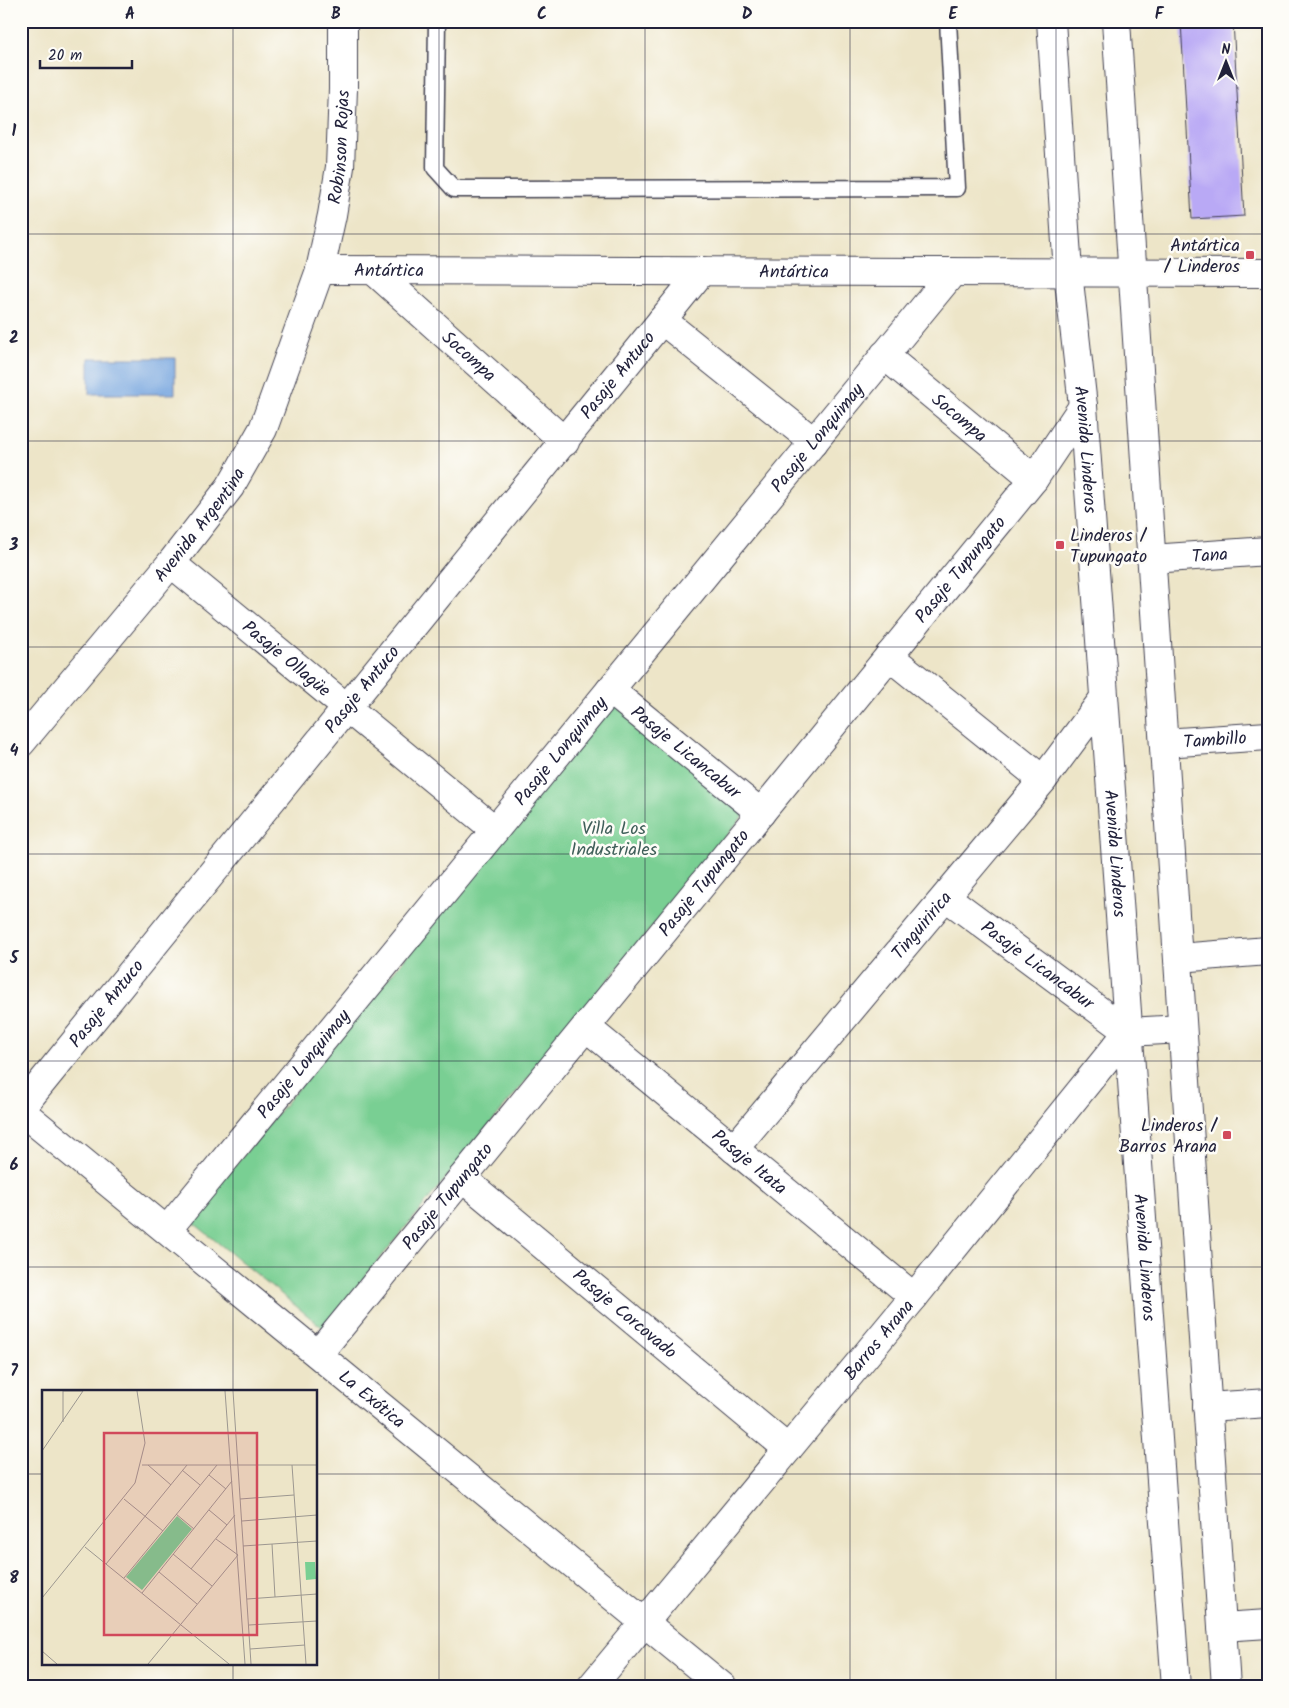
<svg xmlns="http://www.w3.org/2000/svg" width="1289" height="1708" font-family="Kalam,sans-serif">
	<rect width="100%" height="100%" fill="#fdfcf7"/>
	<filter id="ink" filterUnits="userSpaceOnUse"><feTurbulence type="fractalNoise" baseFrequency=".02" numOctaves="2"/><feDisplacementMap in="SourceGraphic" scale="10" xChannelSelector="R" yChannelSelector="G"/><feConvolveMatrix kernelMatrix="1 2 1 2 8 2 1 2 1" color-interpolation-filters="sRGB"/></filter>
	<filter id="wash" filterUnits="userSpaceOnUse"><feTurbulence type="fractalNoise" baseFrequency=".0096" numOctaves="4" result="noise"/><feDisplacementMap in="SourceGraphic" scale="20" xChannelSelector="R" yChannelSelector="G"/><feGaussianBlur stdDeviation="1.12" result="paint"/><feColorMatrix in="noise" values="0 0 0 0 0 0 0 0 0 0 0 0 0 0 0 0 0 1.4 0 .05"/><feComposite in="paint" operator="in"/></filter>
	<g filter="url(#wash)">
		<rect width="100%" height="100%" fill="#ede5c8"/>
		<path fill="#79cf93" stroke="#4e7867" d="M614,703L747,811L323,1328L190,1220Z"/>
		<path fill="#75a4df" stroke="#4c638d" d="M89,358H175V394H89Z"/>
		<g id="blocks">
			<path fill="#b9a9f5" d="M1181,21H1233L1244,216L1192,219Z"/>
		</g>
	</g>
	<g filter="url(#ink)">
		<use href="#blocks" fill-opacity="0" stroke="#403f50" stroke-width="1"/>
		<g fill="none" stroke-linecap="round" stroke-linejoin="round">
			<g stroke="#403f50" stroke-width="19">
				<path id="lane" d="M437,21L435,168L454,189L957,188L948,21"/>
			</g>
			<g stroke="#403f50" stroke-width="30">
				<g id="street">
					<path id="s1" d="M373,270L565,442"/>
					<path d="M662,320L814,442"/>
					<path id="s2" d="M884,355L1034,479"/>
					<path id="s3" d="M1151,559L1268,551"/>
					<path id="s4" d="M171,563L495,830"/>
					<path d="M889,656L1043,780"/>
					<path id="s5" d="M610,690L761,813"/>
					<path id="s6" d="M1164,743L1268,736"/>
					<path id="s7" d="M946,897L1128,1032"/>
					<path d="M1178,958L1268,951"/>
					<path id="s8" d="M586,1027L914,1297"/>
					<path id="s9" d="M21,1108L702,271"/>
					<path id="s10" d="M21,1111L723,1687"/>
					<path id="s11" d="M734,1149L1043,780L1104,698"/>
					<path id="s12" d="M462,1178L788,1449"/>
					<path id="s13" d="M167,1230L953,272"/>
					<path id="s14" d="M318,1354L1034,479L1083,406"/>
					<path d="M1207,1407L1268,1403"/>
					<path d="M1222,1627L1268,1624"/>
					<path id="s15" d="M591,1687L914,1297L1128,1032L1182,1029"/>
				</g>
			</g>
			<g stroke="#403f50" stroke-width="30">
				<g id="secondary">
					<path id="s16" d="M1051,21L1068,272L1083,406L1176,1687"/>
					<path d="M1116,21L1226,1687"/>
					<path id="s17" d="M320,270L1268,273"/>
					<path id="s18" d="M21,743L171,563L230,487L263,429L320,270L332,215L340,167L343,89V21"/>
				</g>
			</g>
			<use href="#lane" stroke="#fff" stroke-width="16"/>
			<use href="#street" stroke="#fff" stroke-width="28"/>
			<use href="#secondary" stroke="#fff" stroke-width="28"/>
		</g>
	</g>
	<path fill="none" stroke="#22223b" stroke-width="1" stroke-opacity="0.55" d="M233,21V1392M439,21V1687M645,21V1687M850,21V1687M1056,21V1687M21,234H1268M21,441H1268M21,647H1268M21,854H1268M21,1061H1268M21,1267H1268M21,1474H44M316,1474H1268M233,1664V1687"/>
	<g fill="#d1495b" stroke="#fdfcf7" stroke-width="2">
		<rect x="1245" y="250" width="10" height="10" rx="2.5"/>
		<rect x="1055" y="540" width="10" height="10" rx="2.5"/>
		<rect x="1222" y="1130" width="10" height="10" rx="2.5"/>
	</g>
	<g text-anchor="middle" stroke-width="5" stroke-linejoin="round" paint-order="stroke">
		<g font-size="18" fill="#22223b" stroke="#fdfcf7">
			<text dy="6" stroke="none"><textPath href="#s18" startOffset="691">Robinson Rojas</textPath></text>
			<text dy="6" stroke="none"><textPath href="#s17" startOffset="69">Antártica</textPath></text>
			<text dy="6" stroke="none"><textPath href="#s17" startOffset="474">Antártica</textPath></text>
			<text dy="6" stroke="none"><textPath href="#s1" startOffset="129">Socompa</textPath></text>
			<text dy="6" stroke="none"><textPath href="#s9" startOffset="945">Pasaje Antuco</textPath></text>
			<text dy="6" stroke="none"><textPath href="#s2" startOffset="98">Socompa</textPath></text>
			<text dy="6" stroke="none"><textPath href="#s13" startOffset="1025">Pasaje Lonquimay</textPath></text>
			<text dy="6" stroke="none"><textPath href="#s16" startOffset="430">Avenida Linderos</textPath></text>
			<text dy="6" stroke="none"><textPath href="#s18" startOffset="282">Avenida Argentina</textPath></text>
			<text dy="6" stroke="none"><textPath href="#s3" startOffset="59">Tana</textPath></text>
			<text dy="6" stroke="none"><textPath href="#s14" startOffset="1014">Pasaje Tupungato</textPath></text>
			<text dy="6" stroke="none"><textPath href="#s4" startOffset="150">Pasaje Ollagüe</textPath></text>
			<text dy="6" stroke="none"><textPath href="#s9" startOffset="540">Pasaje Antuco</textPath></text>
			<text dy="6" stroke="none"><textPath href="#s6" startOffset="51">Tambillo</textPath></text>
			<text dy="6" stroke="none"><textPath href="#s13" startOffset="620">Pasaje Lonquimay</textPath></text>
			<text dy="6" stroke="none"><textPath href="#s5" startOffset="98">Pasaje Licancabur</textPath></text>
			<text dy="6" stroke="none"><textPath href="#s16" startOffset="835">Avenida Linderos</textPath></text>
			<text dy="6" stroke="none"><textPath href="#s14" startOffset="609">Pasaje Tupungato</textPath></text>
			<text dy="6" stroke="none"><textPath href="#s11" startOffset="292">Tinguiririca</textPath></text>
			<text dy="6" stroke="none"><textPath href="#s7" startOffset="114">Pasaje Licancabur</textPath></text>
			<text dy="6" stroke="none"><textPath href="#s9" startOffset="135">Pasaje Antuco</textPath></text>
			<text dy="6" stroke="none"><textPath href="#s13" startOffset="215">Pasaje Lonquimay</textPath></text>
			<text dy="6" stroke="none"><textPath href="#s8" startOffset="212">Pasaje Itata</textPath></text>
			<text dy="6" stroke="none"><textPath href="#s14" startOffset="204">Pasaje Tupungato</textPath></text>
			<text dy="6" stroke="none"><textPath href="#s16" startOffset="1240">Avenida Linderos</textPath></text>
			<text dy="6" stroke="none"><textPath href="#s12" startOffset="212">Pasaje Corcovado</textPath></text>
			<text dy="6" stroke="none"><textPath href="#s15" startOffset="451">Barros Arana</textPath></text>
			<text dy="6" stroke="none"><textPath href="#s10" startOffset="454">La Exótica</textPath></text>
		</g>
		<g font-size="18" fill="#22223b" stroke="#fdfcf7" text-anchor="end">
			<text x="1240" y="251">Antártica<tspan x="1240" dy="21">/ Linderos</tspan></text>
			<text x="1070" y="541" text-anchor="start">Linderos /<tspan x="1070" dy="21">Tupungato</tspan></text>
			<text x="1217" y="1131">Linderos /<tspan x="1217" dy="21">Barros Arana</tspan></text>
		</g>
		<g font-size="18" fill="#405f5a" stroke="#fdfcf7">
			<text x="614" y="834">Villa Los<tspan x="614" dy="21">Industriales</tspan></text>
		</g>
	</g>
	<g transform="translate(42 1390)">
		<rect width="275" height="275" fill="#ede5c8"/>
		<path d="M135,126L150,139L100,200L84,187ZM263,172H273L274,189L264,190Z" fill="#79cf93"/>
		<path fill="none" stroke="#9c9790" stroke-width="1" d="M21,1V32M21,1H41M183,1L203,274M191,1L209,274M0,61L41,1M100,75H275M106,75L129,95M250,75L264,274M140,80L158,95M167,85L184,99M82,109L121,141M198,109L252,105M167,120L185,135M134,124L152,139M200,131L275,125M174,149L196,165M230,154L233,207M201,156L275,151M43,157L187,274M131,164L170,196M64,174L145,75M149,179L193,125M117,182L155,214M82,188L175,75M100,203L190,91M0,208L93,93L103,53L95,1M205,209L275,204M207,235L275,231M208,259L263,255M0,261L15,274M106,274L196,165"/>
		<path fill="#d1495b" fill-opacity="0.15" stroke="#d1495b" stroke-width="2.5" d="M62,43H215V245H62Z"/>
		<rect width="275" height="275" fill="none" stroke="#22223b" stroke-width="2.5"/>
	</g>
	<rect width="1289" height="1708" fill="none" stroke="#fdfcf7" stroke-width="55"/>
	<g transform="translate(1226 62)" stroke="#fdfcf7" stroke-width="4" paint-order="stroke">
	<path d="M0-4L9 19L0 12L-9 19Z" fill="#22223b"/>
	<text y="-8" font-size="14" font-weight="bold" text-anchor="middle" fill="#22223b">N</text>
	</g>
	<path d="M40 60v8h92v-8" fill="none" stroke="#22223b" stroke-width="2.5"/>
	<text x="48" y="60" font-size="15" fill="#22223b" stroke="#fdfcf7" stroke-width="4" paint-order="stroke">20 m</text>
	<rect x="28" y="28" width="1234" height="1652" fill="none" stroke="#22223b" stroke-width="2"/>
	<g font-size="16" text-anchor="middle" font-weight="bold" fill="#22223b">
		<text x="130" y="19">A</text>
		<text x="336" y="19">B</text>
		<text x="542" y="19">C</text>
		<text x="747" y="19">D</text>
		<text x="953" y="19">E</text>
		<text x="1159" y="19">F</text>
		<text x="14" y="136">1</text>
		<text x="14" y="343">2</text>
		<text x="14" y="550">3</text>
		<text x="14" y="756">4</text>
		<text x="14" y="963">5</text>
		<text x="14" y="1170">6</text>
		<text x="14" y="1376">7</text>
		<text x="14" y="1583">8</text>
	</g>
</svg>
